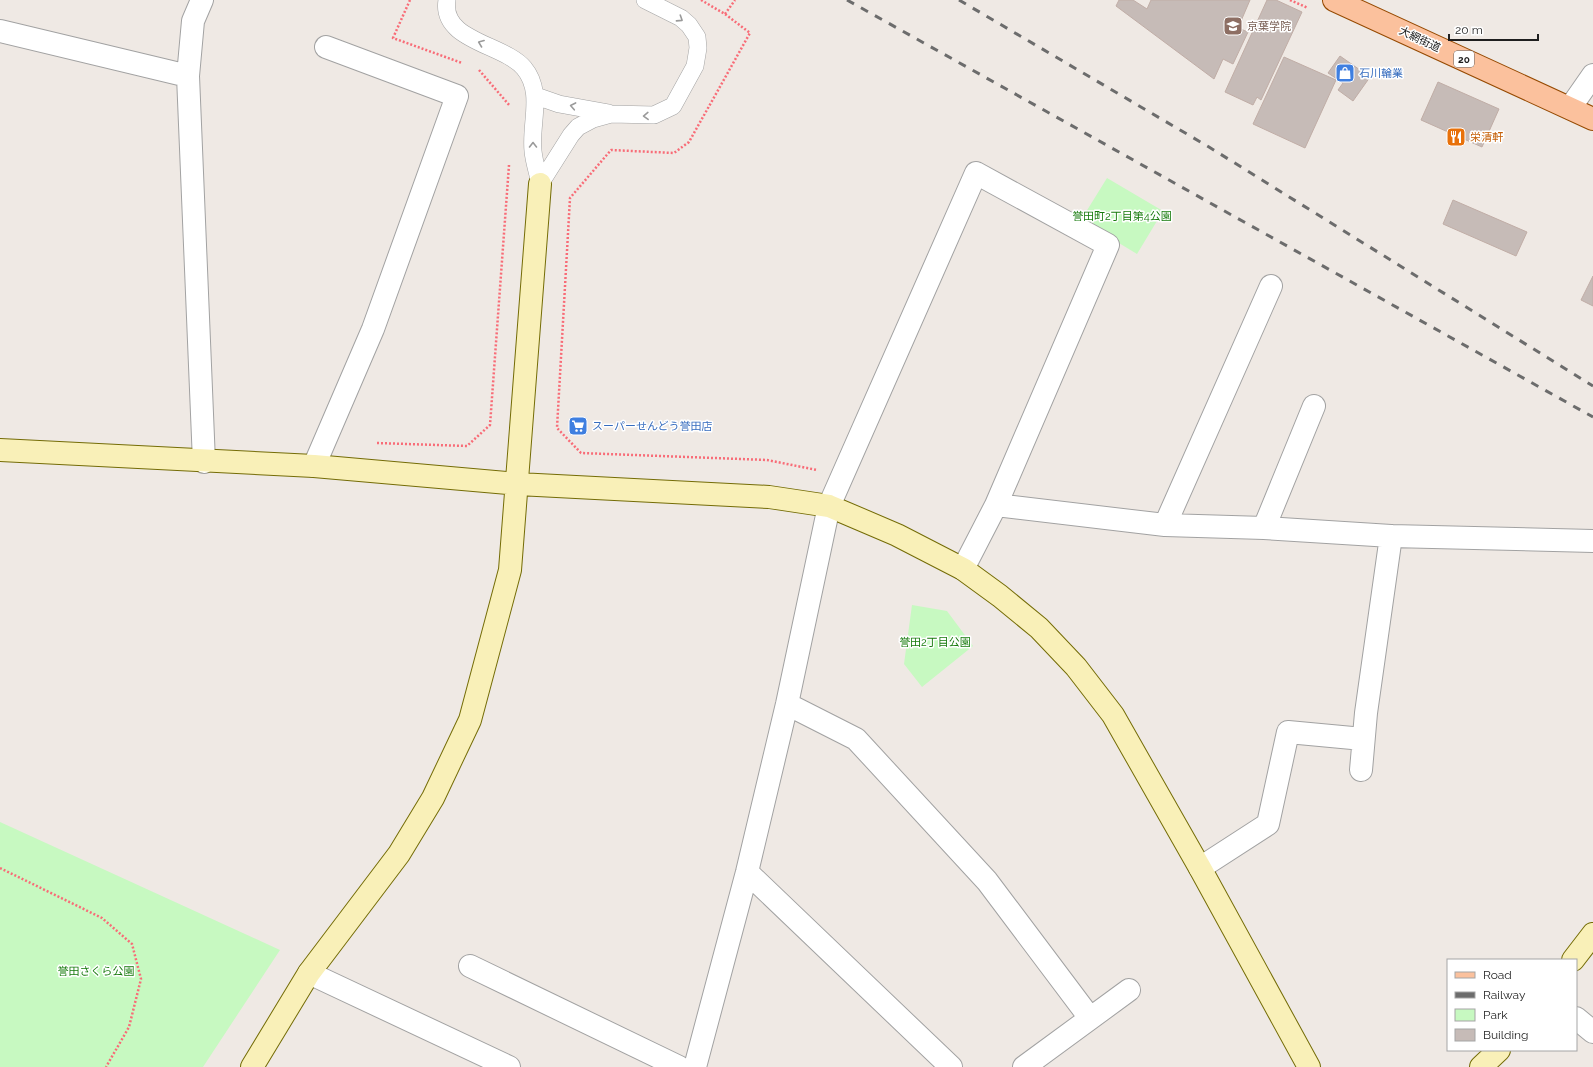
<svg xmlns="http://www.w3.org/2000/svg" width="1593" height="1067" font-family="Raleway,'Noto Sans JP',sans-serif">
	<rect width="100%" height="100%" fill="#efe9e4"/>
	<path fill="#c7f9c1" d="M1107,178L1163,211L1137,254L1081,220Z
		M912,605L947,611L973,646L922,687L904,664Z
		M0,822L280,950L203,1067H0Z"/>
	<path fill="#c6bbb7" stroke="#c0ada6" d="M1119,0H1133L1147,9L1151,0H1250L1238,28L1248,32L1233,64L1223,59L1214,79L1116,6Z
		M1267,0H1276L1302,12L1261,100L1257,97L1253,105L1225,92Z
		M1340,56L1370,77L1353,101L1338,90L1343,83L1328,73Z
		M1284,57L1336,80L1305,148L1253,124Z
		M1438,82L1499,109L1482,147L1421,120Z
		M1453,200L1527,232L1516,256L1443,224Z
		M1593,276V306L1581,300Z"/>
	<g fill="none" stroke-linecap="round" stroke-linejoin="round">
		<g stroke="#a2a2a2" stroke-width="18">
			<path id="lane" d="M447,0C440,41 504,44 524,68C544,92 530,123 533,151C534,162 538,173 540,184
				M536,96L559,104L609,113
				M540,184L571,135L578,127L593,119L611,114L654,115L673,106L695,66L698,48L697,37L689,25L681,18L645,0"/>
		</g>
		<g stroke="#a2a2a2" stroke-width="24">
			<path id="street" d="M202,0L193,21L188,76L204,462
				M0,31L188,76
				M1570,108L1593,75
				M314,466L373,329L457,96L326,47
				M1165,525L1271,286
				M1264,528L1314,406
				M963,569L996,505L1165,525L1264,528L1391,536L1593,541
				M787,704L856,739L987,881L1090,1018
				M1361,770L1366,713L1391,536
				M1200,868L1268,824L1288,732L1363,739
				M747,872L951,1067
				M470,966L679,1067
				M309,973L509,1067
				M1576,1018L1593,1032
				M695,1067L747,872L787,704L829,506L976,173L1108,245L996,505
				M1024,1067L1129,990"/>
		</g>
		<g stroke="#746c06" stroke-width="24">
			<path id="secondary" d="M0,450L314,466L518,484L769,497L829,506L897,535L963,569L1000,596L1039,628L1076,667L1113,715L1200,868L1309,1067
				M1573,960L1593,934
				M252,1067L309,973L399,854L433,798L470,720L510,570L540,184
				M1481,1067L1499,1050"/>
		</g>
		<g stroke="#964a02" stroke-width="24">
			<path id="primary" d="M1334,0L1593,119"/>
		</g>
		<path stroke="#f86c77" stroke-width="2.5" stroke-dasharray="2 2" stroke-linecap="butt" d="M410,0L393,38L462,63
			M701,0L725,14L750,33L689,142L674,153L611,150L570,198L557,428L581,453L767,460L817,470
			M1290,0L1308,8
			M725,14L735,0
			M479,70L510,106
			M377,443L467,446L490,425L509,165
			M0,868L102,918L132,944L141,979L129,1027L106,1067"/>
		<use href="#lane" stroke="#fff" stroke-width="17"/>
		<use href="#street" stroke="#fff" stroke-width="22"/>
		<use href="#secondary" stroke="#f9f0b8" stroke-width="22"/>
		<use href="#primary" stroke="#fbc19d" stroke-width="22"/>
		<path stroke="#6c6c6c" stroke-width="3" stroke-dasharray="8 8" stroke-linecap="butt" d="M847,0L1593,417
			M959,0L1209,147L1593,386"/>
	</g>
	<defs><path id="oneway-chevron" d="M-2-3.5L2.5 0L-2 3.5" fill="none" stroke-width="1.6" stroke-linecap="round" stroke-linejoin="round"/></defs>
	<g stroke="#9a9a9a">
		<use href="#oneway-chevron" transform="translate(680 19) rotate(33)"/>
		<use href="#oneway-chevron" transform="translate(481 43) rotate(-159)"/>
		<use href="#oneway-chevron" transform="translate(573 106) rotate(-169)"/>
		<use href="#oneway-chevron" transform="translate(646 116) rotate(178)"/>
		<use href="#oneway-chevron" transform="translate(533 145) rotate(-90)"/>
	</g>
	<defs>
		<g id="university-square" transform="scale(1)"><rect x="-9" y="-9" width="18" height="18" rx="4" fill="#8d6e63" stroke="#fff"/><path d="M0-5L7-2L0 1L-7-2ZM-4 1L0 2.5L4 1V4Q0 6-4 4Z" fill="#fff"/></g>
		<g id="shop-square" transform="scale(1)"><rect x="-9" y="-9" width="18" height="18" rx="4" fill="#3f7fe0" stroke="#fff"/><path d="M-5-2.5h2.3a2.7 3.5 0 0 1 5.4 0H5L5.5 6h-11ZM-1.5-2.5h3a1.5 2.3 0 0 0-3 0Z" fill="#fff"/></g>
		<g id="restaurant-square" transform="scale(1)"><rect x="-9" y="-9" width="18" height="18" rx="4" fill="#e8710a" stroke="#fff"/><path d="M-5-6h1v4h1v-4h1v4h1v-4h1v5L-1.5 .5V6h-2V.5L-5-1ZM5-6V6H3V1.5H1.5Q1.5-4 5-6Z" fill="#fff"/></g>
		<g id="supermarket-square" transform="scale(1)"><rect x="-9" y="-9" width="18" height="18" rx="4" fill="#3f7fe0" stroke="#fff"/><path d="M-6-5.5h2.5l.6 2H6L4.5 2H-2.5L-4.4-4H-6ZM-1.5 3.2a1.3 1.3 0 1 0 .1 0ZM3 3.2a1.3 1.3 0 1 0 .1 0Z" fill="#fff"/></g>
	</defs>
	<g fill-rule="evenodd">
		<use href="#university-square" x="1233" y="26"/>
		<use href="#shop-square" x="1345" y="73"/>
		<use href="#restaurant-square" x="1456" y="137"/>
		<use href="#supermarket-square" x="578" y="426"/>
	</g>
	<g text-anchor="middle" stroke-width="3" stroke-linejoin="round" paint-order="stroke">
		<rect fill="#fff" stroke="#626262" stroke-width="1" x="1454" y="51" width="20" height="16" rx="3"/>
		<g font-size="10" font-weight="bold" fill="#1e1e1e">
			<text x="1464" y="63">20</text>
		</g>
		<g font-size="11" fill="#785e54" stroke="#fff" text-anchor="start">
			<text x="1247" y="30">京葉学院</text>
		</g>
		<g font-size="11" fill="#1e1e1e" stroke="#fff">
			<text transform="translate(1420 39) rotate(25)" y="4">大網街道</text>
		</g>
		<g font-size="11" fill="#366cbe" stroke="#fff" text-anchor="start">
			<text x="1359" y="77">石川輪業</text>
			<text x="592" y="430">スーパーせんどう誉田店</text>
		</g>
		<g font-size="11" fill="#c56008" stroke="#fff" text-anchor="start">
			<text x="1470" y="141">栄清軒</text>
		</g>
		<g font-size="11" fill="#177b0d" stroke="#fff">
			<text x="1122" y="220">誉田町2丁目第4公園</text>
			<text x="935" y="646">誉田2丁目公園</text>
			<text x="96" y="975">誉田さくら公園</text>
		</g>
	</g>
	<rect x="1447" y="959" width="130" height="92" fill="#ffffff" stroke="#a5a5a5"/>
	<rect x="1455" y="972" width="20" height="6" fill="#fbc19d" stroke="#a5a5a5"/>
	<text x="1483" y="979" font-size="12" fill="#1e1e1e">Road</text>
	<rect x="1455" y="992" width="20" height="6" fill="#6c6c6c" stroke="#a5a5a5"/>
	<text x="1483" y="999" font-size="12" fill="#1e1e1e">Railway</text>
	<rect x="1455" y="1009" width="20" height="12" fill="#c7f9c1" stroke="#a5a5a5"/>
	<text x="1483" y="1019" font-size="12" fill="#1e1e1e">Park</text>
	<rect x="1455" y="1029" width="20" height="12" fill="#c6bbb7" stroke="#a5a5a5"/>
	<text x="1483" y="1039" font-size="12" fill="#1e1e1e">Building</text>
	<path d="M1449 34v6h89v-6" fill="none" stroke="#1e1e1e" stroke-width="2"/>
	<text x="1455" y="34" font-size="12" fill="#1e1e1e" stroke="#ffffff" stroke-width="3" paint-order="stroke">20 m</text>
</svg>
